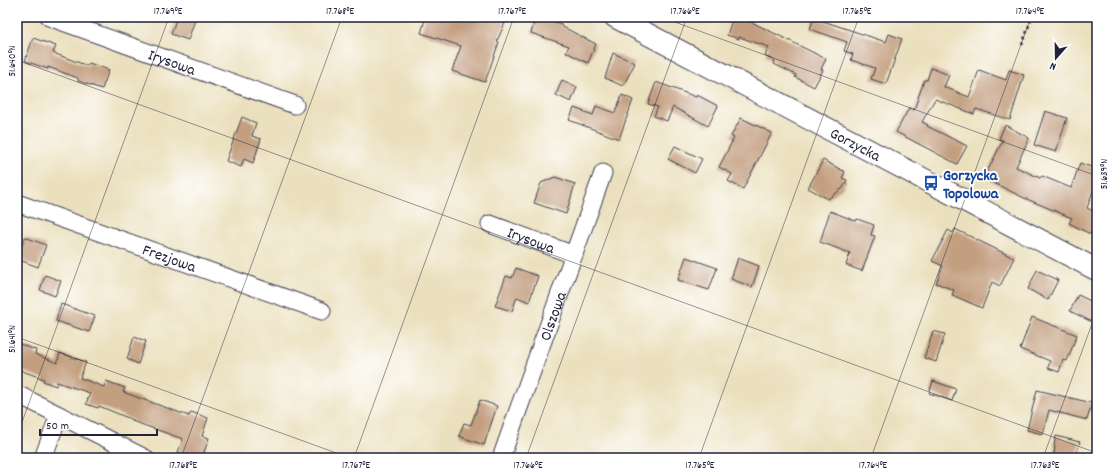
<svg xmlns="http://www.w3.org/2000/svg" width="1114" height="475" font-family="Dekko,sans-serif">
	<rect width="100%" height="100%" fill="#fff"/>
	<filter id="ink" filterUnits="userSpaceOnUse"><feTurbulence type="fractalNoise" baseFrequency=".025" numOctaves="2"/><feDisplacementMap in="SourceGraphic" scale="8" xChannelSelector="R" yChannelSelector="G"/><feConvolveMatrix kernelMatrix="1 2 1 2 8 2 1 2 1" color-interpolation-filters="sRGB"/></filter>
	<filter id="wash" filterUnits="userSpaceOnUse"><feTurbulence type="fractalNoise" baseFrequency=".012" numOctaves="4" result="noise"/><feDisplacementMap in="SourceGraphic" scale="16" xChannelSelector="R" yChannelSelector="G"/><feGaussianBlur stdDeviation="0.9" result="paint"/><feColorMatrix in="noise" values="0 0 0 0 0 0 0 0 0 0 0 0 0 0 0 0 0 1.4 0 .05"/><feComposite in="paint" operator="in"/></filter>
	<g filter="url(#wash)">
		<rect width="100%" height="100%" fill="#ebe0bd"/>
		<g id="blocks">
			<path fill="#c39f80" d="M177,17H196L188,40L171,34Z
				M426,17H505L503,22L505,23L497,41L499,42L485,82L452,71L461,46L421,33Z
				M536,17H542L561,24V26L596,44L588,63L566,52L569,46L531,33Z
				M733,17H741L784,38L826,59L821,69L823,70L814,87L795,77L796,75L774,64L775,61L765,56L769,47L739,37V39L727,35Z
				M814,18L886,42L889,34L902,39L886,84L871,79L875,68L851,60L853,54L844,51L847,42L810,29Z
				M33,38L56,46L53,53L88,66L89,63L109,70L102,89L78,81V78L48,67V69L25,61Z
				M613,53L635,63L623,86L605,78Z
				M931,68L949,75L944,87L969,97L979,70L1006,80L1009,70L1024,75L1010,120L976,109L974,114L935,99L922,122L928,125L927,126L967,146L957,164L896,132L909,108L914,110L924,80H927Z
				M562,80L577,87L571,102L556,95Z
				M656,82L696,97L697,95L718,106L708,126L673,107L667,121L654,116L658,107L648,104Z
				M622,95L633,100L619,139L569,120L574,108L593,115L596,106L615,113Z
				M1045,111L1067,118L1056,152L1034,145Z
				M242,117L256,123L252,136L261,139L253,163L244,159L241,167L226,161Z
				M741,118L772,133L743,189L728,181L732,174L719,167L734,138L731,136Z
				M1005,125L1029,138L1016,167L1040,178L1042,176L1071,188L1080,163L1097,169V180L1087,208L1097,213V220L1090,234L1069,223L1072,218L1022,197L984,178L1003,140L999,139Z
				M675,146L702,159L695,173L668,159Z
				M823,160L845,172L842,178L847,180L843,188L828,199L808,188Z
				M555,177L575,184L566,214L534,203L541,183Z
				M830,211L856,221L857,219L874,225L871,235L875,236L862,271L846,265L850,253L820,242Z
				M955,229L1014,258L1000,286L992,282L982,308L952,295L954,290L936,283L943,266L932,261L948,230L953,233Z
				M25,237L46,245L38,267L17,259Z
				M686,257L717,268L709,290L678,280Z
				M738,258L759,266L752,287L731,279Z
				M516,268L538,276L529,302L517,297L512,311L495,306L506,276L512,278Z
				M1037,270L1058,280L1048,300L1028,289Z
				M45,275L61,281L55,296L40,290Z
				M1078,295L1097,304V311L1092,322L1070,311Z
				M61,304L95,316L89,332L56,321Z
				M1032,317L1077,335L1067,361L1063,360L1059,372L1048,368L1050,361L1020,349Z
				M933,331L945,334L936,362L924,358Z
				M134,337L146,341L138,364L127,359Z
				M17,343L36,350L35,354L57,363L60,353L86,362L80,378L104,387L106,381L125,388L123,392L189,416L191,412L208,418L202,436L209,438L202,458H195L178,452L183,439L132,421L133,420L99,406L98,408L86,404L90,393L57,382L56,386L43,381L44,379L17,369Z
				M933,381L956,389L952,401L929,393Z
				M1037,390L1092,403L1087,420L1049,410L1043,434L1027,430Z
				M480,400L497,406L484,445L459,436L464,423L471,425Z
				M1056,436L1080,442L1075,458H1053L1055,448L1054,445Z"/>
		</g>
	</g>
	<g filter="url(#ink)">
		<use href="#blocks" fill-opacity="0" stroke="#403e4e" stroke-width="1"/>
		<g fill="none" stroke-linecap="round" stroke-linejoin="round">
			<g stroke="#403e4e" stroke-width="19">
				<g id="minor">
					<path id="s1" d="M49,17L295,105"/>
					<path id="s2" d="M17,203L322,311"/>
					<path id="s3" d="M490,224L574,255"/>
					<path d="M17,394L145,458"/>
					<path d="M43,458L59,415"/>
					<path id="s4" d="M501,458L603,173"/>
				</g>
			</g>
			<g stroke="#403e4e" stroke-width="23">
				<g id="tertiary">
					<path id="s5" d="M615,17L1097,270"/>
				</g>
			</g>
			<path stroke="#403e4e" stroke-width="2.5" stroke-dasharray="3 3" stroke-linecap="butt" d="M1022,45L1032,17"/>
			<use href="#minor" stroke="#fff" stroke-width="17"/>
			<use href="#tertiary" stroke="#fff" stroke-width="21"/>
		</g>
	</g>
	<path fill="none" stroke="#22223b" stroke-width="1" stroke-opacity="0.45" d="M661,17L1097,176M17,60L1097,453M17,337L350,458M17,436L169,17M181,458L342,17M354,458L514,17M526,458L687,17M699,458L859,17M871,458L1031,17M1043,458L1097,310"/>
	<defs>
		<g id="bus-bare" transform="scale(1.2)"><path d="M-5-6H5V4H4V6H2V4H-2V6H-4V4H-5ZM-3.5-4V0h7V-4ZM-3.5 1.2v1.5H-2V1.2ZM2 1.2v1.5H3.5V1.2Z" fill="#1a4fb4" stroke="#fff" stroke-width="2.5" paint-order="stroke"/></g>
	</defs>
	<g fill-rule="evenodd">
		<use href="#bus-bare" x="931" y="183"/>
	</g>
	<g text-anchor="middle" stroke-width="3.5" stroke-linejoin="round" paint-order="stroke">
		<g font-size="16" fill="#22223b" stroke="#fff">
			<text dy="6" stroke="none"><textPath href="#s1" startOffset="131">Irysowa</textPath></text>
			<text dy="6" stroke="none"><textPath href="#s5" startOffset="272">Gorzycka</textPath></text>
			<text dy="6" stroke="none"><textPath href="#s3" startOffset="44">Irysowa</textPath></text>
			<text dy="6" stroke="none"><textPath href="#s2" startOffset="162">Frezjowa</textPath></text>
			<text dy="6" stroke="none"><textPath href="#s4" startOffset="151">Olszowa</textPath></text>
		</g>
		<g font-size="16" font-weight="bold" fill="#164399" stroke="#fff" text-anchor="start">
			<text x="943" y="180">Gorzycka<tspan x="943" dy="18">Topolowa</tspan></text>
		</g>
	</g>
	<rect width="1114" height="475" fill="none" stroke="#fff" stroke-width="44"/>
	<g transform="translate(1056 58) rotate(200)" stroke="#ffffff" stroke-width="3" paint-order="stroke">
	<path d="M0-3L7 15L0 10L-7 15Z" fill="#22223b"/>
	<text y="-6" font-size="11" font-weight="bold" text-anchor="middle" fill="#22223b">N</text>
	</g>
	<path d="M40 429v6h117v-6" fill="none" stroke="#22223b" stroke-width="2"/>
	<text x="46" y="429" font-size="12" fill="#22223b" stroke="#ffffff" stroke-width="3" paint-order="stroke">50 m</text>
	<rect x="22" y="22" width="1070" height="431" fill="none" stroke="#22223b" stroke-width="1.5"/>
	<g font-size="10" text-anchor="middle" fill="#22223b">
		<text x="168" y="14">17.769°E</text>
		<text x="340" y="14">17.768°E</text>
		<text x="512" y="14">17.767°E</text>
		<text x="685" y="14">17.766°E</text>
		<text x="857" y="14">17.765°E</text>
		<text x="1030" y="14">17.764°E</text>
		<text transform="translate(11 61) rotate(-90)" y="4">51.640°N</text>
		<text transform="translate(1103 174) rotate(-90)" y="4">51.639°N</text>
		<text transform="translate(11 339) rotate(-90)" y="4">51.641°N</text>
		<text x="183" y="468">17.768°E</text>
		<text x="356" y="468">17.767°E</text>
		<text x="528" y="468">17.766°E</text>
		<text x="700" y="468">17.765°E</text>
		<text x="873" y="468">17.764°E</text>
		<text x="1045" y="468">17.763°E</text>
	</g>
</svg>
